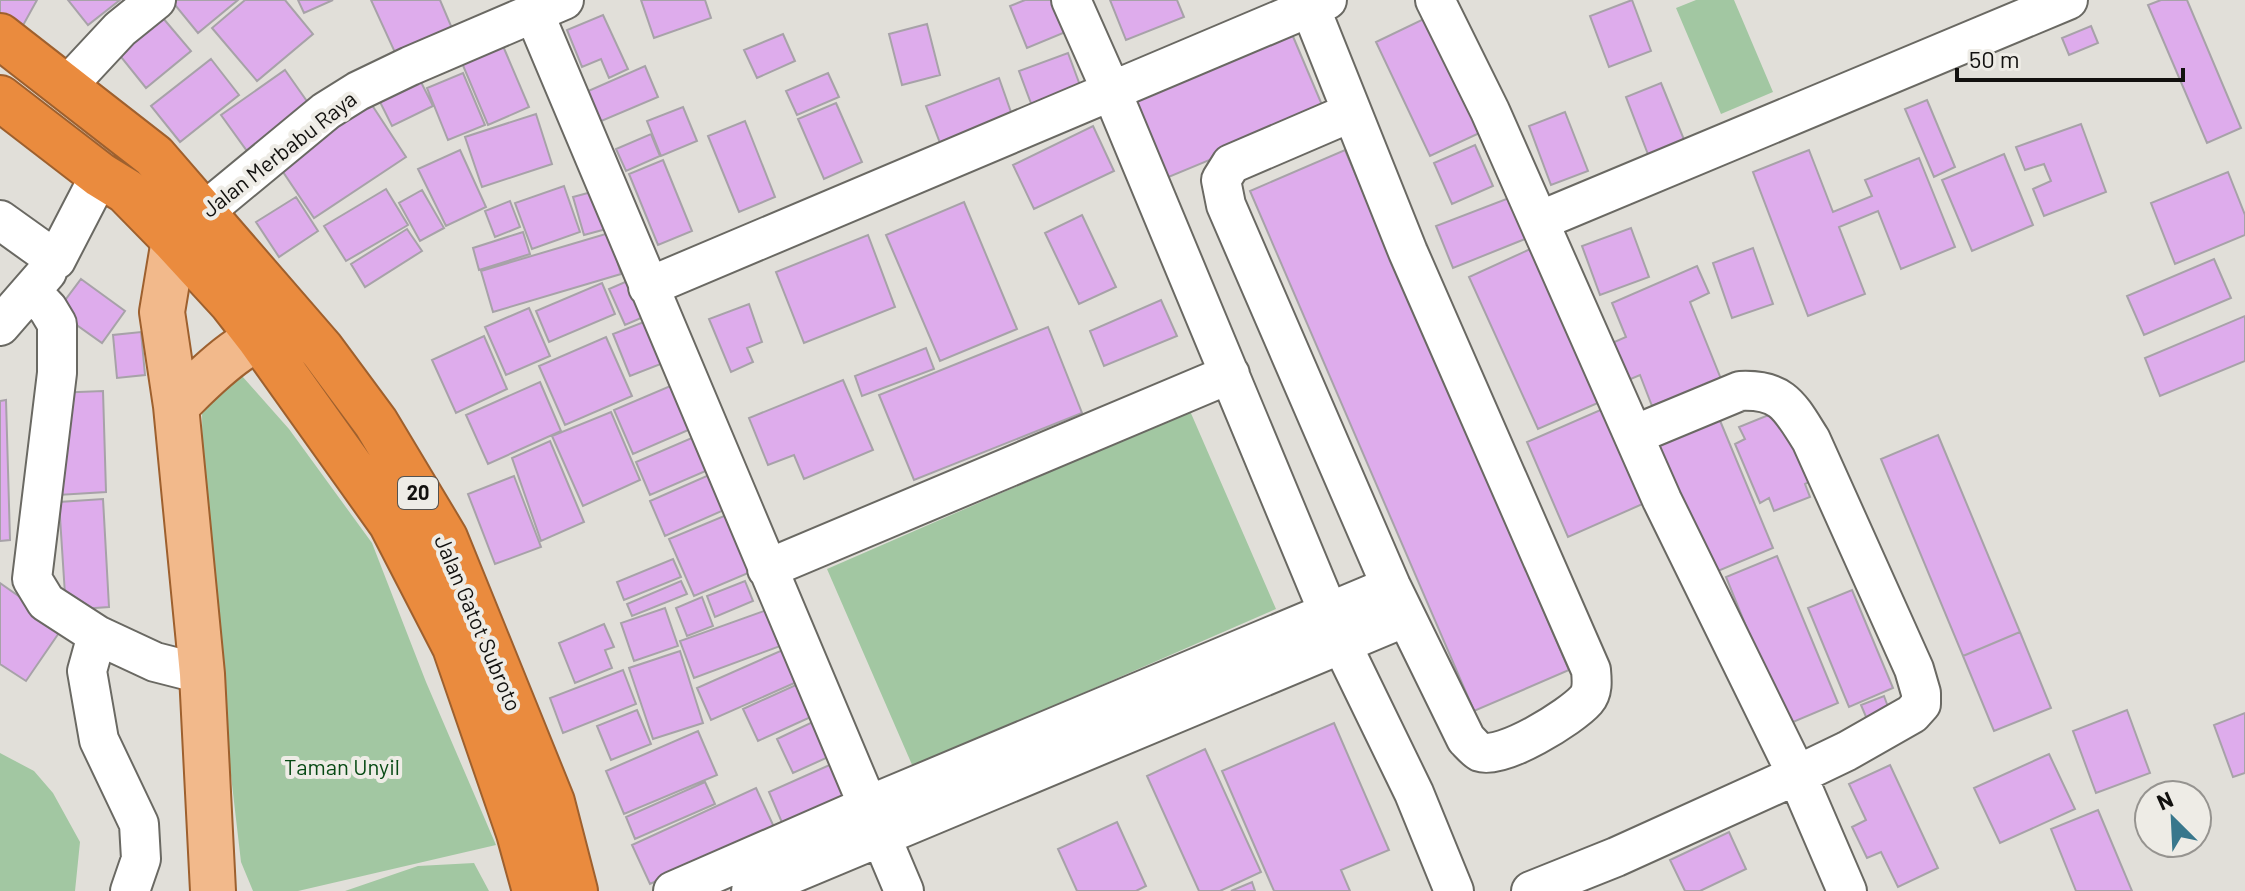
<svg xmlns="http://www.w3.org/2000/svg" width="2245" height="891" font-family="Barlow,sans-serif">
	<rect width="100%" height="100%" fill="#e1dfd9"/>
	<path fill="#a2c7a2" d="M1696,0H1734L1773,92L1721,114L1676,8Z
		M242,376L289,429L372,543L426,682L496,845L298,891H253L241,862L203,534L202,405Z
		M1190,411L1276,609L913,767L827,569Z
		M0,753L34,771L53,793L80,842L75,891H0Z
		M474,863L489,891H345L418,866Z"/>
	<path fill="#deacec" stroke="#a7a2a8" stroke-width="2" d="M0,0H37L21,29L0,17Z
		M68,0H120L88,25Z
		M171,0H238L198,33Z
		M245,0H285L313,34L257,81L212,28Z
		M298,0H333L304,13Z
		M371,0H440L454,33L398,59Z
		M641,0H705L711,18L654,38Z
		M1025,0H1055L1068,31L1027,48L1010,6Z
		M1110,0H1177L1184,17L1126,40Z
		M1632,0L1651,51L1609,67L1590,16Z
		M2161,0H2187L2241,128L2207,143L2148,5Z
		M157,11L191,51L146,88L113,47Z
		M603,15L628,69L609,78L601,59L582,67L567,30Z
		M1432,15L1486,130L1430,156L1376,42Z
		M927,24L940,75L902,85L889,34Z
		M2091,26L2098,43L2069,55L2062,38Z
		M1289,27L1325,112L1159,181L1123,97Z
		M783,34L795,61L757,78L744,50Z
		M503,46L529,107L488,125L462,63Z
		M1068,53L1081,88L1032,106L1019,71Z
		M211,59L239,95L180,142L151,106Z
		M645,66L658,97L599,122L586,92Z
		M285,70L311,107L247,151L221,115Z
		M416,72L433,106L392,126L375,92Z
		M463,73L485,125L448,140L427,88Z
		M828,73L839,97L797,115L786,91Z
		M999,78L1012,115L940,143L926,106Z
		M1661,83L1685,142L1649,157L1626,97Z
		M368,99L406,157L314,218L275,160Z
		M1927,100L1955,167L1934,177L1905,109Z
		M836,103L862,162L824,179L798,119Z
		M683,107L697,141L661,156L647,121Z
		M1565,112L1588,171L1551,185L1529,126Z
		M536,114L552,164L482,187L465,137Z
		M745,121L775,197L739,212L708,136Z
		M2081,124L2106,192L2044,216L2033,189L2051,181L2044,164L2025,170L2016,147Z
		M1093,126L1114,171L1034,209L1013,165Z
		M651,134L660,156L626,171L616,149Z
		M1475,145L1493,186L1452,204L1434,163Z
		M460,150L486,207L446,226L418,169Z
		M1345,150L1569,670L1474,711L1250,191Z
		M1809,150L1833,212L1872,196L1865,180L1919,158L1955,247L1901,269L1878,211L1839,227L1865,294L1808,316L1753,172Z
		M2004,154L2033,225L1972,251L1942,180Z
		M663,160L692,231L658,245L629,174Z
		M2228,172L2245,215V235L2175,264L2151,203Z
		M564,186L580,232L532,249L515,203Z
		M386,189L408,225L346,261L324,226Z
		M422,190L444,228L420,241L399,203Z
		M599,190L610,228L584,235L573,197Z
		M296,197L318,231L279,257L256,222Z
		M1509,198L1525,239L1453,268L1436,226Z
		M510,201L520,227L495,237L485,211Z
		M964,202L1017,329L940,361L886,235Z
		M1082,215L1116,287L1079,304L1045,233Z
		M1631,228L1649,277L1600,295L1582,246Z
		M407,229L422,251L365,287L351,264Z
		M523,232L530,254L479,270L473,248Z
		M609,233L621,274L493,312L481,271Z
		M868,235L895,307L804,343L776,272Z
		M1537,246L1607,399L1538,429L1469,277Z
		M1753,248L1773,304L1732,318L1713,263Z
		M2214,259L2231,298L2144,335L2127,296Z
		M1697,266L1709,293L1690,302L1721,379L1652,406L1640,375L1626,381L1612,343L1626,337L1612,303Z
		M639,276L655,312L625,325L609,289Z
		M81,279L125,311L102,343L57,311Z
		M602,283L615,314L549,342L536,311Z
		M1161,300L1177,336L1104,366L1090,331Z
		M749,304L762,342L747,348L753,362L731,372L709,319Z
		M529,308L550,356L506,375L485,327Z
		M2245,316V361L2160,396L2145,358Z
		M654,318L671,360L630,376L613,334Z
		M1048,327L1082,413L914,480L879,395Z
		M141,332L145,375L117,378L113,335Z
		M484,336L507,389L456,413L432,360Z
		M606,337L632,396L565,425L539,366Z
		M926,348L934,369L862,396L855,376Z
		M843,380L873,450L804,479L794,455L768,465L749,418Z
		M540,382L561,431L488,464L466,415Z
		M675,384L693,428L633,454L614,410Z
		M103,391L106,492L58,495L54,393Z
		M6,400L10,540L0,541V401Z
		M1605,408L1647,502L1568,537L1527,442Z
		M1716,411L1773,548L1706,576L1649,439Z
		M611,412L640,480L583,506L552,436Z
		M1776,412L1815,479L1805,484L1810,497L1774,511L1769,498L1760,503L1735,444L1745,439L1739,427Z
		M1938,435L2020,632L1963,656L1881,459Z
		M694,437L708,470L650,495L636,462Z
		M550,441L584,522L541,541L512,458Z
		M718,471L733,506L665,536L650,501Z
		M514,476L541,547L495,564L468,494Z
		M103,499L109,607L66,610L59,502Z
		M736,511L760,568L694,596L669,539Z
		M1777,556L1838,703L1786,725L1726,577Z
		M673,559L681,577L624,600L617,582Z
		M681,581L687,594L632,616L627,604Z
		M745,581L753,601L715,617L707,596Z
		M0,583L63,627L26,681L0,664Z
		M1852,590L1893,688L1849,707L1808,608Z
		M702,597L713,626L687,636L676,608Z
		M778,606L791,642L694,678L680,641Z
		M665,608L678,646L634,661L621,623Z
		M604,624L614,647L605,650L612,668L575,683L559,643Z
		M2020,632L2051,708L1994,731L1963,656Z
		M785,649L799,681L711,720L697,688Z
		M680,651L703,723L653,739L629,668Z
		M623,670L636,704L563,733L550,698Z
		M798,684L813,716L758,741L743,709Z
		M1884,696L1891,715L1869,724L1861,705Z
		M637,710L651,744L611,760L597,726Z
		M2127,710L2150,773L2096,793L2073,731Z
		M2245,713V773L2233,777L2214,725Z
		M821,718L837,753L793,773L777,739Z
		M1334,723L1389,850L1341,870L1350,891H1274L1222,771Z
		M698,731L717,775L624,814L606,771Z
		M1205,749L1261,872L1220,891H1199L1147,776Z
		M2049,754L2075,809L2000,843L1974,788Z
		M834,763L849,797L783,825L769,792Z
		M1890,765L1938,868L1898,887L1881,852L1867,858L1852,827L1866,820L1849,784Z
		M705,782L715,804L635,839L626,817Z
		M756,788L774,827L650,884L632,845Z
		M2098,810L2132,891H2076L2051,829Z
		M1117,822L1146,886L1136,891H1077L1058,849Z
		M1729,832L1746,869L1700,891H1685L1670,860Z
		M1252,882L1255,891H1231Z"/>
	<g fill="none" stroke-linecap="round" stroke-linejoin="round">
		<g stroke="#6a6963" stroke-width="42">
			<path id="minor" d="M1071,0L1111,90L1342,645L1414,793L1454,891
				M1435,0L1490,111L1662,500L1797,775L1847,891
				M1310,7L1408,252L1591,670C1592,681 1593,692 1586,700C1571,717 1502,760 1480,752C1476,750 1470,743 1466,739L1391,586L1226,205L1221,180L1231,164L1352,112
				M534,13L904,891
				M66,87L120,29L156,0
				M205,211L326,111L358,91L410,66L564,0
				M0,220L56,260L100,175
				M1539,221L2068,0
				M648,287L1327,0
				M31,291L48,309L57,324V373L32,579L46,602L97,635L155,662L202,674
				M0,326L47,272
				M767,569L1230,374
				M97,635L87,671L99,740L139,824L141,859L130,891
				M673,891L879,801L1391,586
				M751,891L1406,617
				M1531,891L1616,857L1797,775L1847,751L1912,714L1921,704V693L1914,669L1811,440C1790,407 1783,389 1740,391L1634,435"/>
		</g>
		<g stroke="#9e602e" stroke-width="48">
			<path id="major" d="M199,216L174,240L162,312L176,406L202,674L213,891
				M176,406C201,382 257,319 296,337"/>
		</g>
		<g stroke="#9e602e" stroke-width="48">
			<path id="highway" d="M0,36L154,156L322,350L376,423L445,538L552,802L575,891
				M0,98L100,175L126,191L174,240L231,302L259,338L391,523L455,647L519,833L535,891"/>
		</g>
		<use href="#minor" stroke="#fff" stroke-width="38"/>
		<use href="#major" stroke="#f2b98b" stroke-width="44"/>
		<use href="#highway" stroke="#ea8b3e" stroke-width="44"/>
	</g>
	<g text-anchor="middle" stroke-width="8" stroke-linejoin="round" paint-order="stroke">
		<rect fill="#eeece6" stroke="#545350" stroke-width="2" x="398" y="477" width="40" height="32" rx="6"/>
		<g font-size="20" font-weight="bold" fill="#12110f">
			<text x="418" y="500">20</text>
		</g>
		<g font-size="22" fill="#12110f" stroke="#eeece6">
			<text transform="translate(279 154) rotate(-38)" y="8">Jalan Merbabu Raya</text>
			<text transform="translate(478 623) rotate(67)" y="8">Jalan Gatot Subroto</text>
		</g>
		<g font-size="22" fill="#074a14" stroke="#eeece6">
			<text x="342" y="775">Taman Unyil</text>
		</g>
	</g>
	<g transform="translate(2173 819) rotate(336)"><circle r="38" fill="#eeece6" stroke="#969490" stroke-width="2"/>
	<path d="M0-6L14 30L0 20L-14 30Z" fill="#38778c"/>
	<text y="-12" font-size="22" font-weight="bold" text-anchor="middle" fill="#12110f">N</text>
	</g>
	<path d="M1957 68v12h226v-12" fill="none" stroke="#12110f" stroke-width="4"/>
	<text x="1969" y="68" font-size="24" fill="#12110f" stroke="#eeece6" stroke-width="6" paint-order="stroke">50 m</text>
</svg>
